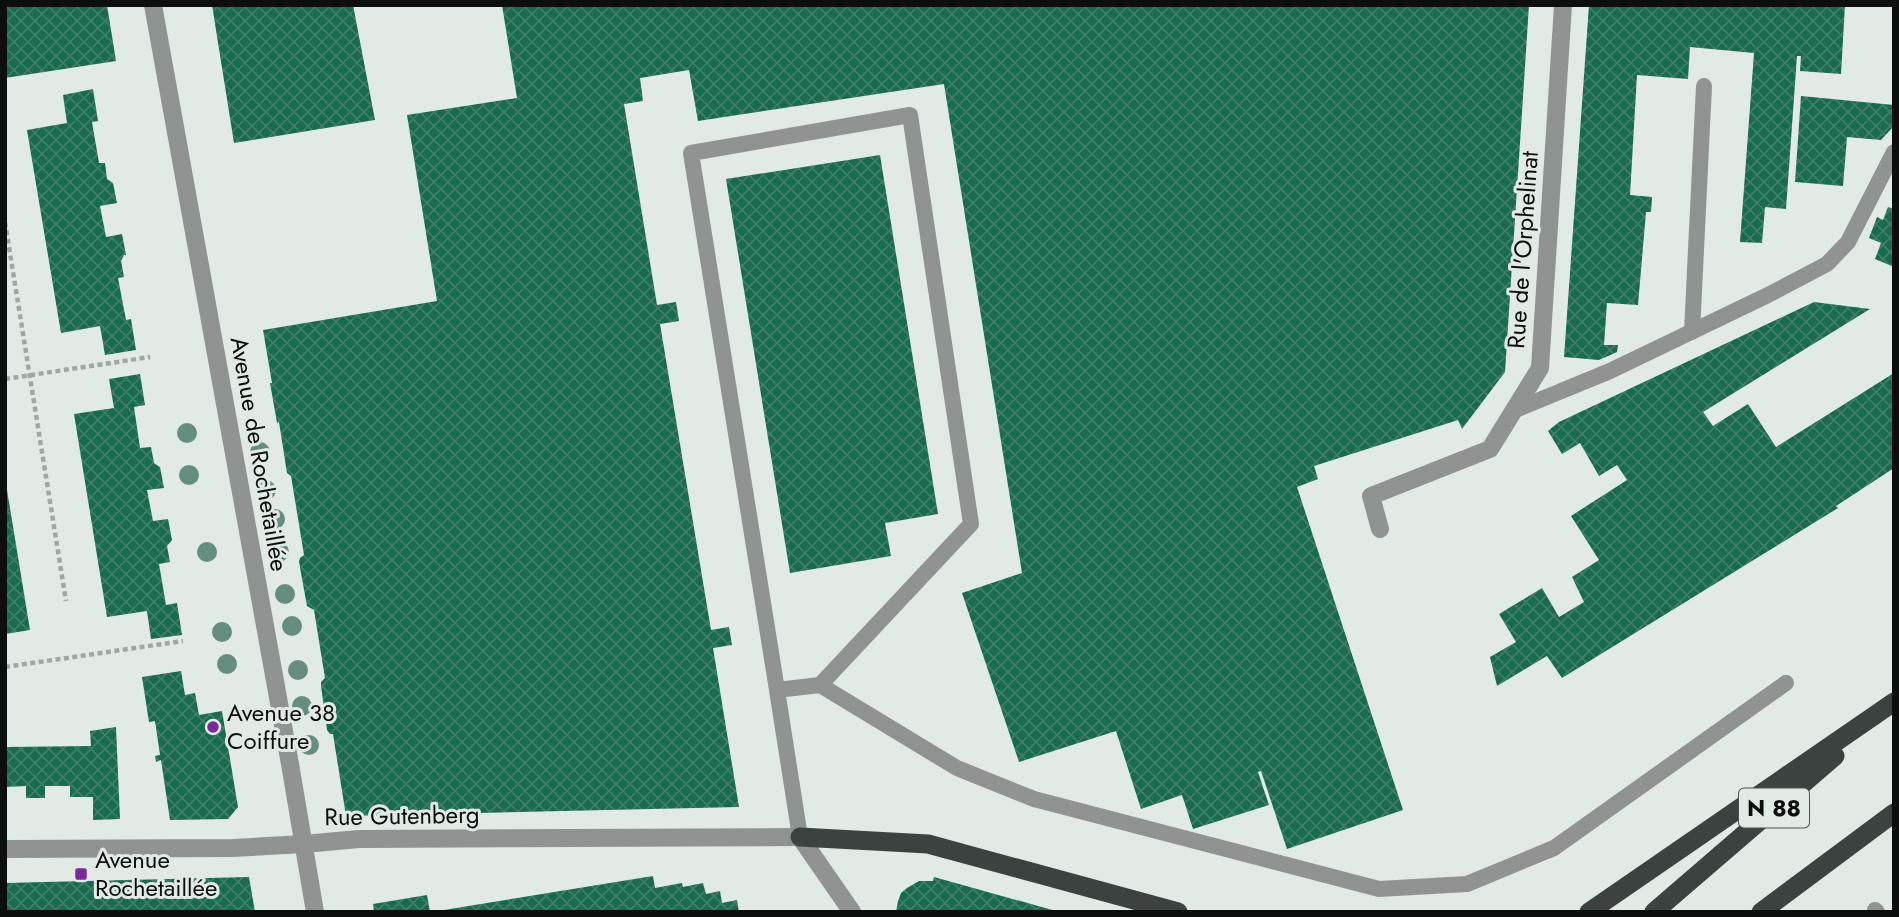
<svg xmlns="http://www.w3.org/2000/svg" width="1899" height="917" font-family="Jost,sans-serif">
	<defs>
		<pattern id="building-cross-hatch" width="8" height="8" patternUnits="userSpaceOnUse" patternTransform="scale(1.75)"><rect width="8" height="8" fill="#186b4f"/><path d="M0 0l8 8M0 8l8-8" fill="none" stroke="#407e69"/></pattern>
	</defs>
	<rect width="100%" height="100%" fill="#e2eae6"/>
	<path fill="url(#building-cross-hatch)" d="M5,5H107L116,61L5,78Z
		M212,5H353L375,120L234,143Z
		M502,5H1529L1505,372L1462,429L1458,420L1314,466L1318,479L1297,487L1403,810L1287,849L1261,771L1258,772L1269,805L1193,829L1182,795L1141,809L1116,731L1019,762L962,593L1022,573L944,84L698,121L689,70L640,78L643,101L624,104L657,305L676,302L679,321L660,324L711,630L729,627L732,645L713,648L739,807L346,816L333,734H330L327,730L321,686V682L325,678L314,610L307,606L299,562L300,558L304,555L291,476L287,473L279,422L277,423L270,383H272L263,330L437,301L407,115L517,98Z
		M1589,5H1845L1841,74L1800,71L1801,56H1797L1786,209L1765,207L1762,243L1740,242L1754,53L1690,47L1688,79L1637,75L1630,195L1652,197L1651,212H1646L1638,305L1607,303L1604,345H1618L1617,352L1599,360L1564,357Z
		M93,89L98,121L92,122L99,163H105L107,179L113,183L117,203L100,206L106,237L122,234L126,255H124L121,261L124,277L118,278L126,320L131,319L136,350L105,355L100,326L61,333L27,130L67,123L63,95Z
		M1801,96L1894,105V126L1881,140L1847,137L1843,186L1795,182Z
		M880,155L938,514L885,523L891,556L790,573L726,179Z
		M1888,207L1894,209V267L1875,259L1881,243L1869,238L1877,217L1883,220Z
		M1814,302L1870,309L1703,412L1713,426L1748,404L1776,447L1894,373V468L1836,506L1838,508L1562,678L1547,656L1497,686L1490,657L1516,642L1499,614L1542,588L1559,617L1584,602L1572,577L1599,560L1571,516L1627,480L1617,465L1599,476L1580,443L1562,454L1548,431L1559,422Z
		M140,374L145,405L134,407L140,448L151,447L154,463L160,467L164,488L147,490L153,521L168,519L172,540L167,546L170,562L159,564L166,605L177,603L182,635L151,639L147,611L107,617L74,414L114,408L109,379Z
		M5,490H7L30,630L5,634Z
		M181,671L185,695L195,693L199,715L222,711L238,807L228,819L170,820L161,760L156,762L155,756L160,755L155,721L149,722L142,677Z
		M116,727L120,819L93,820V797H70V786H45V798H26V786L5,787V747L91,746L90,731Z
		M653,876L655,888L682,883L683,887L703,883L706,894L720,891L722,903L737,900L739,912H444V910Z
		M249,877L255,912H5V883Z
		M934,877L1056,911V912H896L898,901L901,893L907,888L919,881H933Z
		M427,895L430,912H374L373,904Z"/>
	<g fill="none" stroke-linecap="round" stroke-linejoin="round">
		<path stroke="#a1a7a4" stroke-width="4.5" stroke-dasharray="5 3.5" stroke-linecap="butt" d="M5,222L66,601
			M5,379L150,357
			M5,667L183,641"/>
		<path stroke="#909391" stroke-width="16" d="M1692,332L1704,86
			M1515,410L1610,371L1768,295L1827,264L1848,242L1894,152
			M820,685L957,768L1034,799L1379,889L1467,884L1554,848L1786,683
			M777,690L820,685L971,524L910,115L691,153L777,690L800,837
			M1875,910L1877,912"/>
		<path stroke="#909391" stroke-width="18" d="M1380,529L1371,496L1490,449L1540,368L1563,5
			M800,837L852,912
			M5,849L233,848L304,844"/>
		<path stroke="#909391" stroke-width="18" d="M153,5L290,764L315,912
			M304,844L359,839L800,837"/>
		<path stroke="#3c4240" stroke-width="19" d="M800,837L928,844L1178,912
			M1589,912L1894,702
			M1654,912L1835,756
			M1761,912L1894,813"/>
	</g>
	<g fill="#668e80">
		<circle cx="187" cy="433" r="10"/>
		<circle cx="260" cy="452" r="10"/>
		<circle cx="189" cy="475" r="10"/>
		<circle cx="266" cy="490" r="10"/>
		<circle cx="275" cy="519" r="10"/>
		<circle cx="207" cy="552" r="10"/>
		<circle cx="279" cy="552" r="10"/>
		<circle cx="285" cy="594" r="10"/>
		<circle cx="292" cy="626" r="10"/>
		<circle cx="222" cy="632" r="10"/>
		<circle cx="227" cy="664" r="10"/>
		<circle cx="298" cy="670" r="10"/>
		<circle cx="302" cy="706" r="10"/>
		<circle cx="309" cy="745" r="10"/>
	</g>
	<g fill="#7a2999" stroke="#e2eae6" stroke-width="2.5">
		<circle cx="213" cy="727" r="7"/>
		<rect x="74" y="867" width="14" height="14" rx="3.5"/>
	</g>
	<g text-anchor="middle" stroke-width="6" stroke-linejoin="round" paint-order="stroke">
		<rect fill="#e2eae6" stroke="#4c504e" stroke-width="2" x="1739" y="788.5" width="70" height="39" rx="5"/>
		<g font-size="23" font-weight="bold" fill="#0b0e0d">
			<text x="1774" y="816">N 88</text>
		</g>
		<g font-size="24" fill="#0b0e0d" stroke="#e2eae6">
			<text transform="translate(1523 250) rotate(-86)" y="8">Rue de l'Orphelinat</text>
			<text transform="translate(259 454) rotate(80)" y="8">Avenue de Rochetaillée</text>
			<text transform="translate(402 816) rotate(-1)" y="8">Rue Gutenberg</text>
		</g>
		<g font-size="24" fill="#0b0e0d" stroke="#e2eae6" text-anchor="start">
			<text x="227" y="721">Avenue 38<tspan x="227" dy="28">Coiffure</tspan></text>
			<text x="95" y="868">Avenue<tspan x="95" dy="28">Rochetaillée</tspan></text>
		</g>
	</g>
	<rect width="1899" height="917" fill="none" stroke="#0b0e0d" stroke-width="14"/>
</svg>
